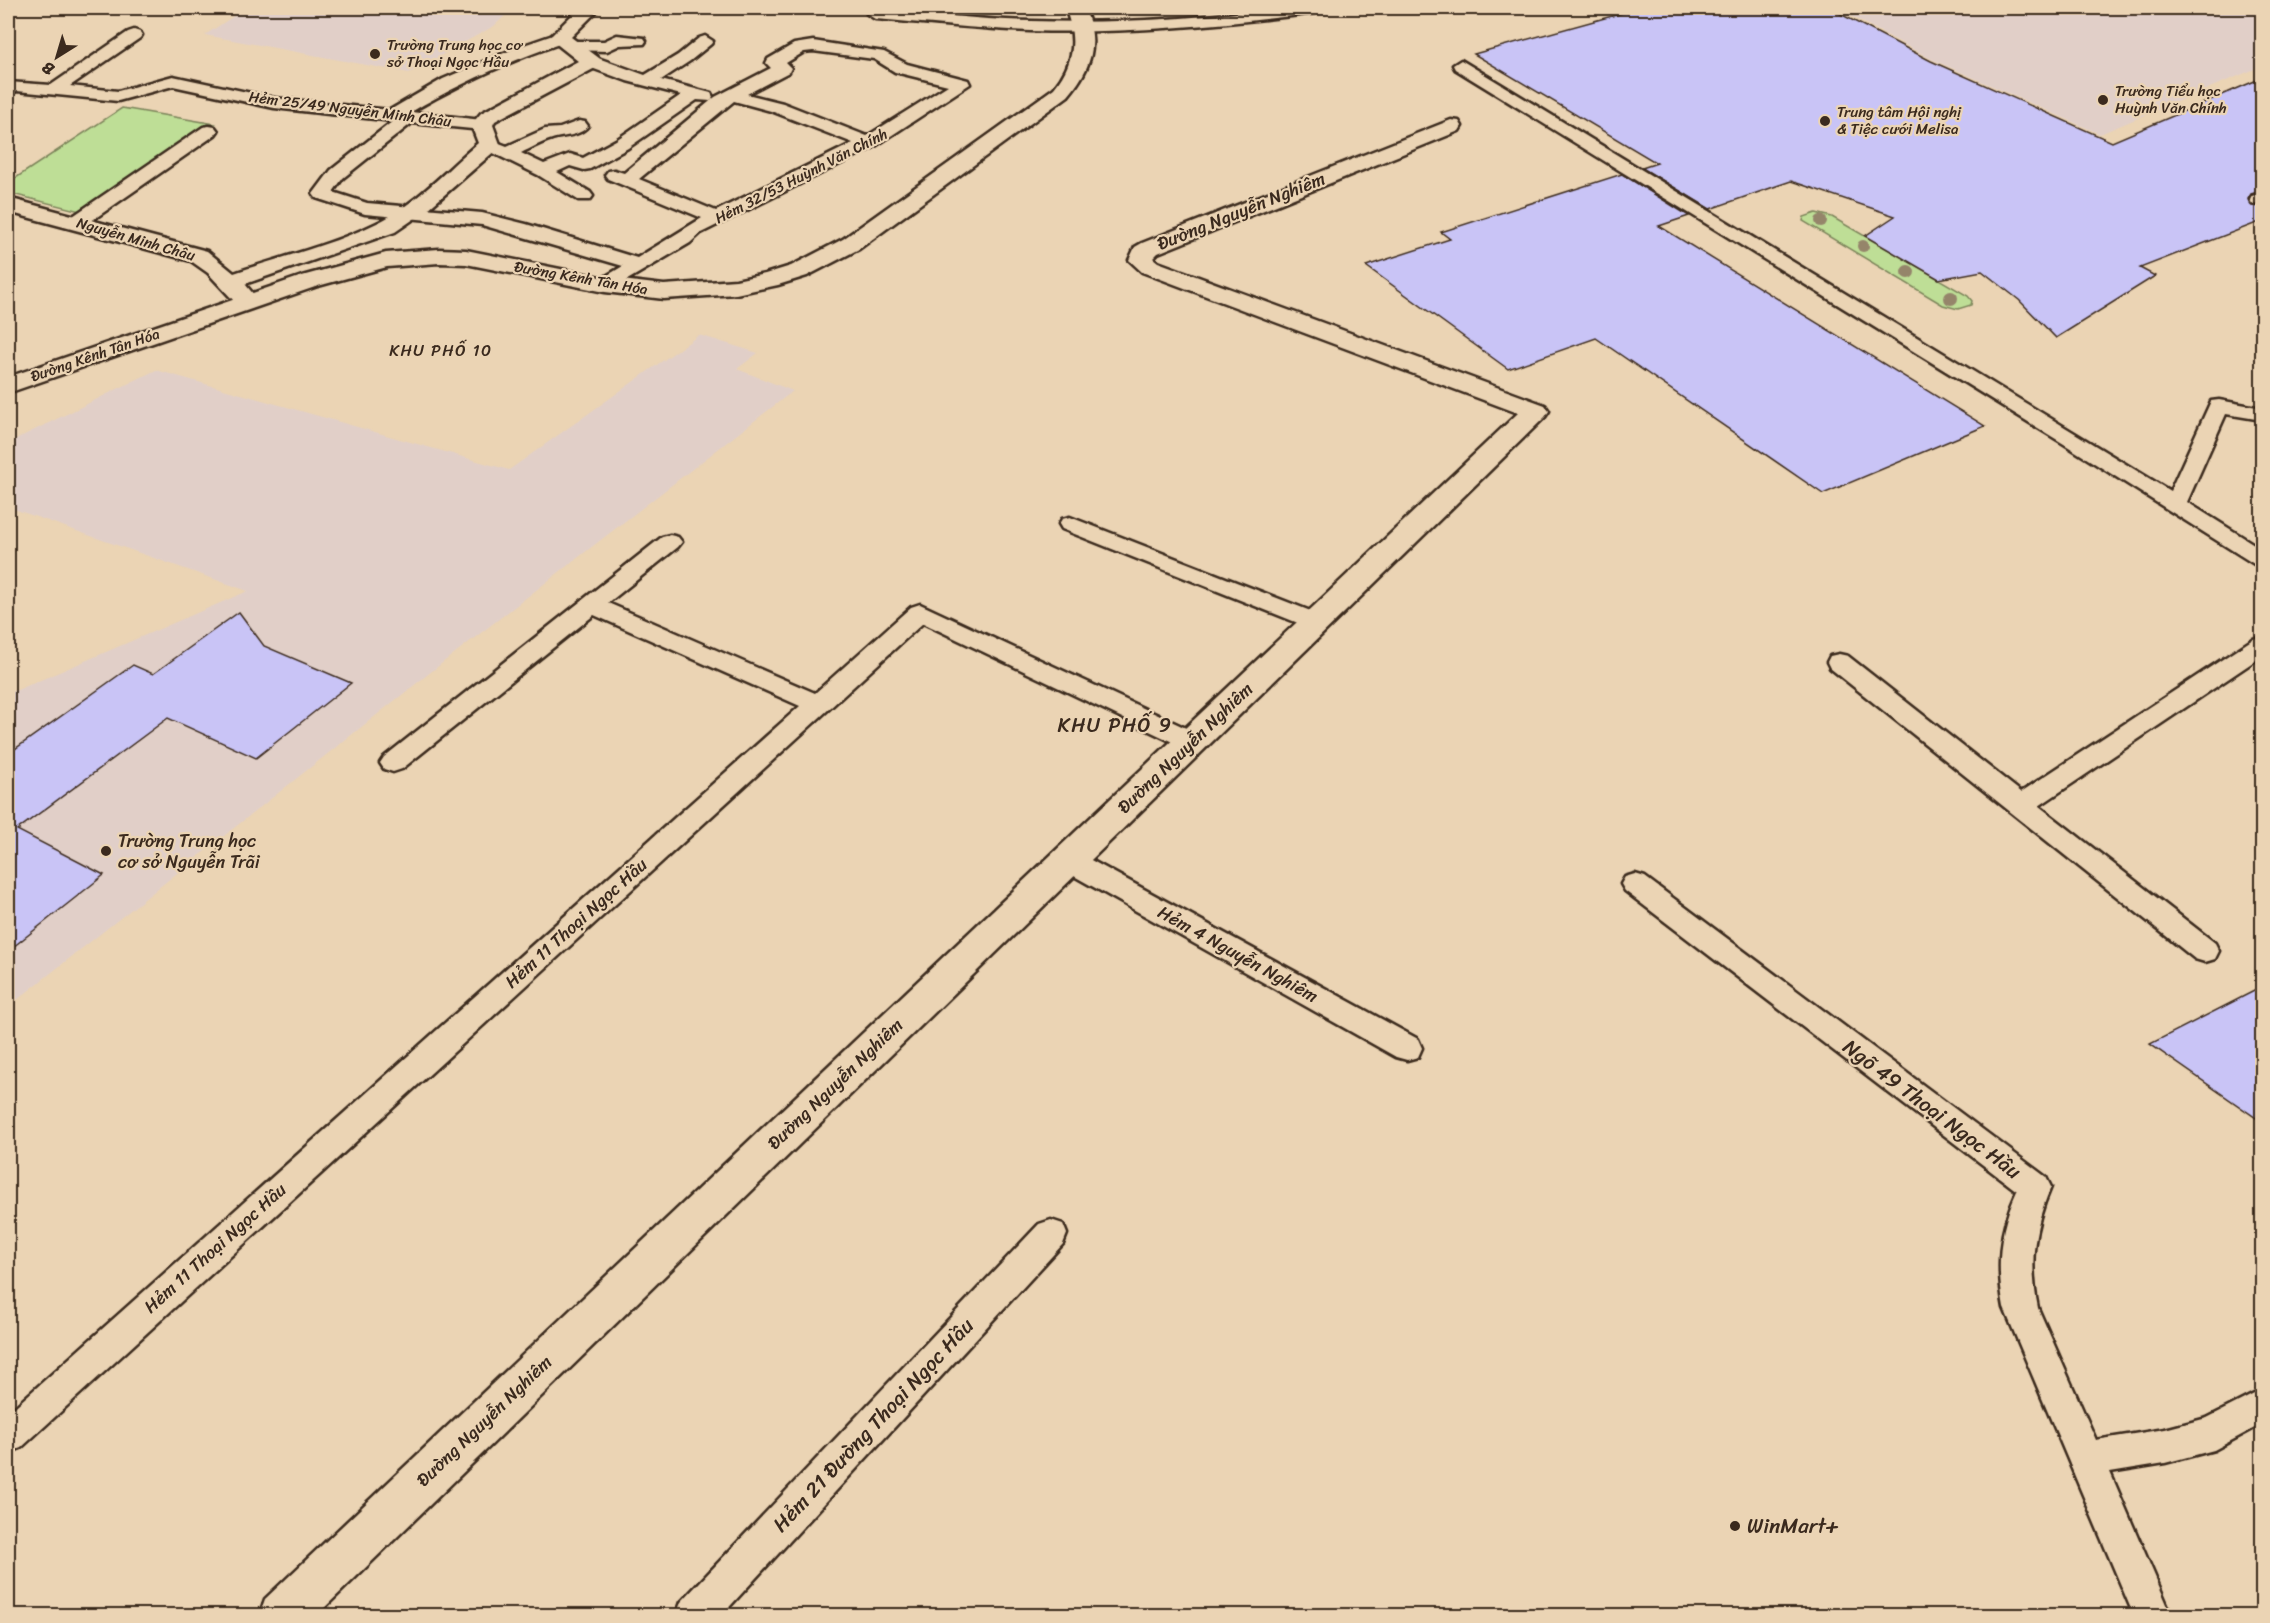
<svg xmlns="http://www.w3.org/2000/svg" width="2270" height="1623" font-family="Sriracha,sans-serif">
	<rect width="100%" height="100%" fill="#ebd4b4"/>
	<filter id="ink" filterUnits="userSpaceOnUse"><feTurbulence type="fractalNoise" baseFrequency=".0167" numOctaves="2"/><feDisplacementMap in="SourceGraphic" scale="12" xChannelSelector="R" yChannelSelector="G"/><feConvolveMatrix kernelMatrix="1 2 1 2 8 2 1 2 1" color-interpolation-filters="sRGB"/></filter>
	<g filter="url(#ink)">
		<path fill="#e1cfc8" d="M246,8H513L494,26L409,73L205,35Z
			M1836,8H2262V66L2100,134L1931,59Z
			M699,335L758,353L737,369L793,391L446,660L8,1007V694L248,591L8,507V443L156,370L509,470Z"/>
		<path fill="#bede96" stroke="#7c845a" stroke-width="1.5" d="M122,108L215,124L84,212L8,193V183Z
			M1816,213L1832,217L1968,296L1972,301L1971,305L1958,309L1943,305L1803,221L1804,217Z"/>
		<path fill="#c9c4f6" stroke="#3b2a1e" stroke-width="1.5" d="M1641,8H1829L1931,61L2112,142L2262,78V191L2251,194L2248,199L2252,206L2262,207V221L2140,268L2155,276L2056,338L2019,300L1982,271L1939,279L1865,236L1895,216L1791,181L1710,209L1642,168L1657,163L1474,54Z
			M1622,174L1689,216L1659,226L1985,426L1823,494L1596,338L1508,369L1366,266L1450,239L1441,232Z
			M239,612L264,646L351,683L256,758L168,718L17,830L104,875L8,951V754L133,665L153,674Z
			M2262,987V1122L2150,1044Z"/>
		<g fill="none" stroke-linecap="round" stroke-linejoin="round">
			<g stroke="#3b2a1e" stroke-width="5">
				<path id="service" d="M1283,8H1324L1316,13C1221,25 1125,34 1030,31C978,29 926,23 875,19L867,14L875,9C927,13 979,20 1031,21C1115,24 1200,18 1283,8Z
					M134,30L140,32L142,35L140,38L70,86L118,91L173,76L274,98L390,110L443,79L518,47L553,35H565L567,38L565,41H604L617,35L644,38L646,41L644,44L620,45L607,51L568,50L562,48L560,45L562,43C509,61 459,84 411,112L482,120L488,121L491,125L488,129L482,130L412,123L343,178L333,192L367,203L482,213L526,224L637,258L702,218L608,179L605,175L608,171L614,170L624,173L715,97L771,68L766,63L768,59L794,44L813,41L884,52L907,64L968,80L970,84L874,147L701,233L690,243L612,289H598L595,285L598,281L623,266L482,225L365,214L316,198L313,194L331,170L393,121L274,108L173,86L118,101L17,91L8,95V82L51,85L128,32ZM813,51L874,59L895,72L948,85L867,136L783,103L747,94L789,72L791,68L786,63L804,52ZM734,101L771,111L853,143L716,211L639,179Z
					M705,36L713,41L711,44L690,61L661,80L711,93L713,97L711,101L697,100L628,148L590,169L584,170L570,166L557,172L590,192L593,196L590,200H578L538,175L483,148L480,144L483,140L489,139L507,146L545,129L560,128L579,121L585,122L588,126C579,137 564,135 552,139C542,142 531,148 521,153L544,164L570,154L583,158L616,140L681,95L627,81L586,66L584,62L586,58H598L645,75L678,55L699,38Z
					M1461,60L2170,491L2211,401L2219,400L2262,408V420L2226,414L2187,502L2262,549V566L2254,564L2064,444L1455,69L1453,65Z
					M209,126L215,127L218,131L215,135L84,226H70L68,222L70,218L203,127Z
					M2262,193V205L2252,204L2250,200L2252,196Z
					M1070,517L1326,617L1329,622L1326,627L1317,630L1308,627L1062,529L1059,524L1062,519Z
					M670,535L678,537L682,542L678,547L608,603L815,693L911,607L920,604L1201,735L1205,741L1201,747L1192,750L1183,747L923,623L21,1448L8,1453V1413L800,706L594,615L402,769L393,772L384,769L380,763L384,757L662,537Z
					M2262,637V656L2039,806L2215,943L2219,951L2215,959L2205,962L2195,959L1830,668L1827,662L1830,656L1839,654L1848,656L2021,792L2253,639Z
					M1068,850L1078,853L1418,1039L1422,1048L1418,1057L1407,1060L1396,1057L1058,867L1054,860L1058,853Z
					M1635,874L1645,877L2046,1177L2051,1187C2033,1228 2029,1264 2038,1308L2096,1440L2165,1429L2207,1418L2262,1390V1424L2214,1450L2165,1463L2110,1472L2172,1616H2134L2004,1308C1996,1266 1999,1230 2017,1191L1625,891L1621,884L1625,877Z
					M1051,1220L1063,1224L1067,1234L1063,1244L721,1616H676L681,1602L1039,1224Z"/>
			</g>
			<g stroke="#3b2a1e" stroke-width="5">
				<path id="minor" d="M579,8H600L571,37L599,58L602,62L599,66L495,121L493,125L500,144L497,149L427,210L395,232L245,284L255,296L252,301L243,303L234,301L208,273L191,261L8,212V198L207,251L234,273C281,257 332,245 377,223C415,205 446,170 478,143L471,125L481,113L578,61L549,38Z
					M1451,120L1459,121L1462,126L1459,131L1158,253L1153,258L1158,262L1545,405L1549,411L1545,417L316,1616H259L265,1599L1518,413L1142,272L1129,260L1135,247L1142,243Z"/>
			</g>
			<g stroke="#3b2a1e" stroke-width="5">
				<path id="tertiary" d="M1065,8H1084C1100,42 1092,68 1068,96L859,249L807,276L778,285L736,294L664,299L605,292L466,264L439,263L387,267L318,286L8,393V377L302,276L386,253L439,249L466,250L605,278L664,285L736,280L765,274L791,266L843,239L1054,88C1075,62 1077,38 1065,8Z"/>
			</g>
			<use href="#service" fill="#ebd4b4" fill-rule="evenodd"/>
			<use href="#minor" fill="#ebd4b4" fill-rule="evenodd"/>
			<use href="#tertiary" fill="#ebd4b4" fill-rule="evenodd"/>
		</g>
		<g fill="#95856b">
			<circle cx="1821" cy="221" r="6"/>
			<circle cx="1863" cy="246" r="6"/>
			<circle cx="1908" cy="272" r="7"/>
			<circle cx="1951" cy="298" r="7"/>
		</g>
	</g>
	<g fill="#3b2a1e" stroke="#ebd4b4" stroke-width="2">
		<circle cx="375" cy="54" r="6"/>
		<circle cx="2103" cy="100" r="6"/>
		<circle cx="1825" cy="121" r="6"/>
		<circle cx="106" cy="851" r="6"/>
		<circle cx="1735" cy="1526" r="6"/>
	</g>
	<g text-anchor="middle" stroke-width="4.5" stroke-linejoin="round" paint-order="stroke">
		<g font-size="15" fill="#3b2a1e" stroke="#ebd4b4" text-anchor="start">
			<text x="387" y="50">Trường Trung học cơ<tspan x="387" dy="17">sở Thoại Ngọc Hầu</tspan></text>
			<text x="2115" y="96">Trường Tiểu học<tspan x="2115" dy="17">Huỳnh Văn Chính</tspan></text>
			<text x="1837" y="117">Trung tâm Hội nghị<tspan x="1837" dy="17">&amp; Tiệc cưới Melisa</tspan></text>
		</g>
		<g font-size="15" fill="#3b2a1e" stroke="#ebd4b4">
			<text transform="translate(350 109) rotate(7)" y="5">Hẻm 25/49 Nguyễn Minh Châu</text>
			<text transform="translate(801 176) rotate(-27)" y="5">Hẻm 32/53 Huỳnh Văn Chính</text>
			<text transform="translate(136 239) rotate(16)" y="5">Nguyễn Minh Châu</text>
			<text transform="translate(581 278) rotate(10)" y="5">Đường Kênh Tân Hóa</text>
			<text transform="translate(95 355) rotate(-19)" y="5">Đường Kênh Tân Hóa</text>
		</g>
		<g font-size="16" letter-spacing="1.5" fill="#3b2a1e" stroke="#ebd4b4">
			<text x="441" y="356">KHU PHỐ 10</text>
		</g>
		<g font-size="18" fill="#3b2a1e" stroke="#ebd4b4">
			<text transform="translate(1241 211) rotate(-22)" y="6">Đường Nguyễn Nghiêm</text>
			<text transform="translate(1185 748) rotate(-44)" y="6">Đường Nguyễn Nghiêm</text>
			<text transform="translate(576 923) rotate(-42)" y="6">Hẻm 11 Thoại Ngọc Hầu</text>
			<text transform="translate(1238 954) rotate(29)" y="6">Hẻm 4 Nguyễn Nghiêm</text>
			<text transform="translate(835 1084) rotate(-44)" y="6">Đường Nguyễn Nghiêm</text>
			<text transform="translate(215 1248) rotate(-42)" y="6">Hẻm 11 Thoại Ngọc Hầu</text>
			<text transform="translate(484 1421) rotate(-44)" y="6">Đường Nguyễn Nghiêm</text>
		</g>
		<g font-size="18" fill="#3b2a1e" stroke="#ebd4b4" text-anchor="start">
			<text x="118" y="847">Trường Trung học<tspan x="118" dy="21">cơ sở Nguyễn Trãi</tspan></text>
		</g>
		<g font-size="20" letter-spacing="1.5" fill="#3b2a1e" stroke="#ebd4b4">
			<text x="1115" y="732">KHU PHỐ 9</text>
		</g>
		<g font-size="21" fill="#3b2a1e" stroke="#ebd4b4">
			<text transform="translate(1932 1109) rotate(37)" y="7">Ngõ 49 Thoại Ngọc Hầu</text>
			<text transform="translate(873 1425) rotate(-47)" y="7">Hẻm 21 Đường Thoại Ngọc Hầu</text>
		</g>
		<g font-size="21" fill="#3b2a1e" stroke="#ebd4b4" text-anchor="start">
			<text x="1747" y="1533">WinMart+</text>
		</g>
	</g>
	<rect width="2270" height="1623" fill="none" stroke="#ebd4b4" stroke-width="30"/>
	<rect x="15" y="15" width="2240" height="1593" fill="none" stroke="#3b2a1e" stroke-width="2" filter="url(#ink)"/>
	<g transform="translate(57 57) rotate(217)" stroke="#ebd4b4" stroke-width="4.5" paint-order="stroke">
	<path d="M0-4.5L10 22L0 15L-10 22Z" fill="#3b2a1e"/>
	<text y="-9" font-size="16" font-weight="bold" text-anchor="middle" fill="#3b2a1e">B</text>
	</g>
</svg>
